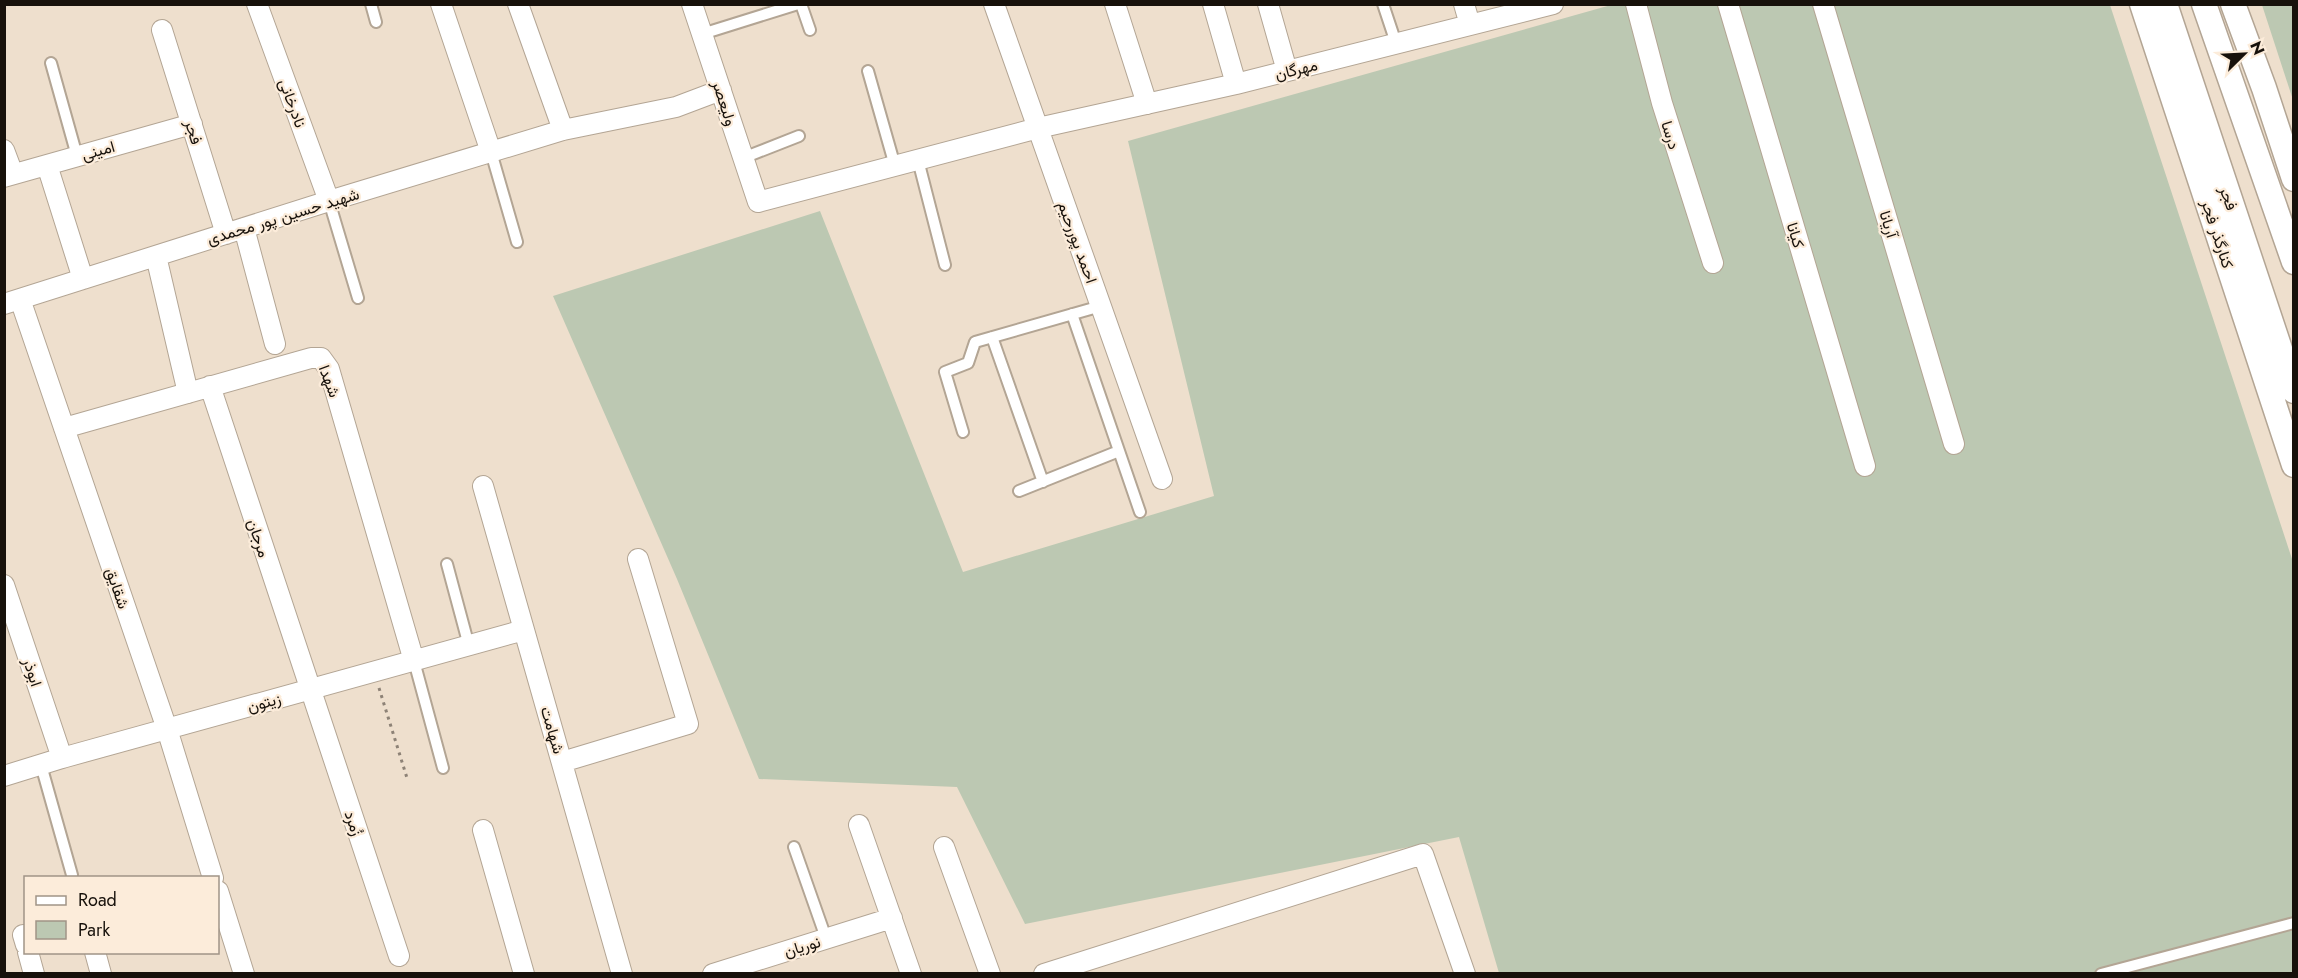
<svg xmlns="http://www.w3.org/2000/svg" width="2298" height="978" font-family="Jost,Vazirmatn,sans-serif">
	<rect width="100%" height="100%" fill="#eedfcd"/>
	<path fill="#bcc8b2" d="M1611,5H2110L2293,562V973H1499L1459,837L1025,924L957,787L759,779L677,579L553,296L820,211L963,572L1214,496L1128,141Z
		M2262,5H2293V100Z"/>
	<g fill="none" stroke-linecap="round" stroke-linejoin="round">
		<g stroke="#b3a594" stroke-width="14">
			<path id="service" d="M371,4L376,22
				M801,4L810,30
				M1383,4L1396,43
				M702,34L798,4
				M51,63L77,156
				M868,71L895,166
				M491,152L517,242
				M743,158L799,136
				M918,160L945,265
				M329,201L358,298
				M1072,314L1140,512
				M992,337L1043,482
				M963,432L945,372L968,363L975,342L1101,306
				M1019,491L1119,451
				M447,564L469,646
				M414,661L443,768
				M41,765L72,875
				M794,847L826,938
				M2101,974L2294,923"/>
		</g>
		<g stroke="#b3a594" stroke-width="22">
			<path id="minor" d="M257,4L329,201
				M441,4L491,152
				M518,4L563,130
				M692,4L758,202L1038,128L1236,84L1553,4
				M994,4L1162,479
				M1115,4L1147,104
				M1213,4L1236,84
				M1268,4L1287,71
				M1464,4L1470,25
				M1636,4L1662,103L1713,263
				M1728,4L1865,466
				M1823,4L1954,444
				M162,30L226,234
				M4,150L13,174
				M47,165L83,279
				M4,177L192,124
				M244,228L275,344
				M156,256L188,393
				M20,299L167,729L213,878
				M4,304L329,201L563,130L676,107L721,90
				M210,386L399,956
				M64,428L311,358H321L329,369L414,661
				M483,486L622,974
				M4,585L62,758
				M562,762L688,724L638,559
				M4,776L62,758L524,630
				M859,825L911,974
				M483,830L524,974
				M944,847L990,974
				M218,891L244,974
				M23,935L26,945
				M28,952L34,974
				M95,952L101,974
				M713,974L892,918
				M1044,974L1423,854L1465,974"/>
		</g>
		<g stroke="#b3a594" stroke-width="27">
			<path id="tertiary" d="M2142,4L2294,465
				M2165,4L2294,391
				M2204,4L2294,262
				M2233,4L2264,88L2294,179"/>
		</g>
		<path stroke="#8d8276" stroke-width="3" stroke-dasharray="3 4.5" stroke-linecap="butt" d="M379,688L407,778"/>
		<use href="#service" stroke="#fff" stroke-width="10"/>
		<use href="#minor" stroke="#fff" stroke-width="20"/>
		<use href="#tertiary" stroke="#fff" stroke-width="24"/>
	</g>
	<g text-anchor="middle" stroke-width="4.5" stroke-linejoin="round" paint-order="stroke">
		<g font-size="16" fill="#17110b" stroke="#fcecda">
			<text transform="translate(1296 69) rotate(-14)" y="6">مهرگان</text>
			<text transform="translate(293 103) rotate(70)" y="6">نادرخانی</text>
			<text transform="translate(725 103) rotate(72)" y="6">ولیعصر</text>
			<text transform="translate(194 132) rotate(73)" y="6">فجر</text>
			<text transform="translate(1671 135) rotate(73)" y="6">درسا</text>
			<text transform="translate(98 150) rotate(-16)" y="6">امینی</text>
			<text transform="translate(2229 198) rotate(71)" y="6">فجر</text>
			<text transform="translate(283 216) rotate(-17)" y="6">شهید حسین پور محمدی</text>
			<text transform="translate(1889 224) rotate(73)" y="6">آریانا</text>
			<text transform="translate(2218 234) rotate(72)" y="6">کنارگذر فجر</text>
			<text transform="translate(1796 235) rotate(73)" y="6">کیانا</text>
			<text transform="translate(1078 242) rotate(70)" y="6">احمد پوررحیم</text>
			<text transform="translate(330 381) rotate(69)" y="6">شهدا</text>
			<text transform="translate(259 538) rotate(72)" y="6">مرجان</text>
			<text transform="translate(118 588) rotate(71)" y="6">شقایق</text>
			<text transform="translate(33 672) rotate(72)" y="6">ابوذر</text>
			<text transform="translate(264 702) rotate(-15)" y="6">زیتون</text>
			<text transform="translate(553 730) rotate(74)" y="6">شهامت</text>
			<text transform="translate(354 823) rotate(71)" y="6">زُمرد</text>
			<text transform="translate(802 946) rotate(-17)" y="6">نوریان</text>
		</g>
	</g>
	<rect width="2298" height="978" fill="none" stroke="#17110b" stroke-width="12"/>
	<rect x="24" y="876" width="195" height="78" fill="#fcecda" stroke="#a09487" stroke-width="1.5"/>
	<rect x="36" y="896" width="30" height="9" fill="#ffffff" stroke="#a09487" stroke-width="1.5"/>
	<text x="78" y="906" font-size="18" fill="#17110b">Road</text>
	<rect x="36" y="921" width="30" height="18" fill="#bcc8b2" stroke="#a09487" stroke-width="1.5"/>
	<text x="78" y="936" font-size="18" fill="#17110b">Park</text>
	<g transform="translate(2244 54) rotate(66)" stroke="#fcecda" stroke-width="4.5" paint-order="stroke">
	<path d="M0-4.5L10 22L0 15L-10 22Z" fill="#17110b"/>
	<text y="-9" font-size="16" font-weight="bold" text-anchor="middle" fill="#17110b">N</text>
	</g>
</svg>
